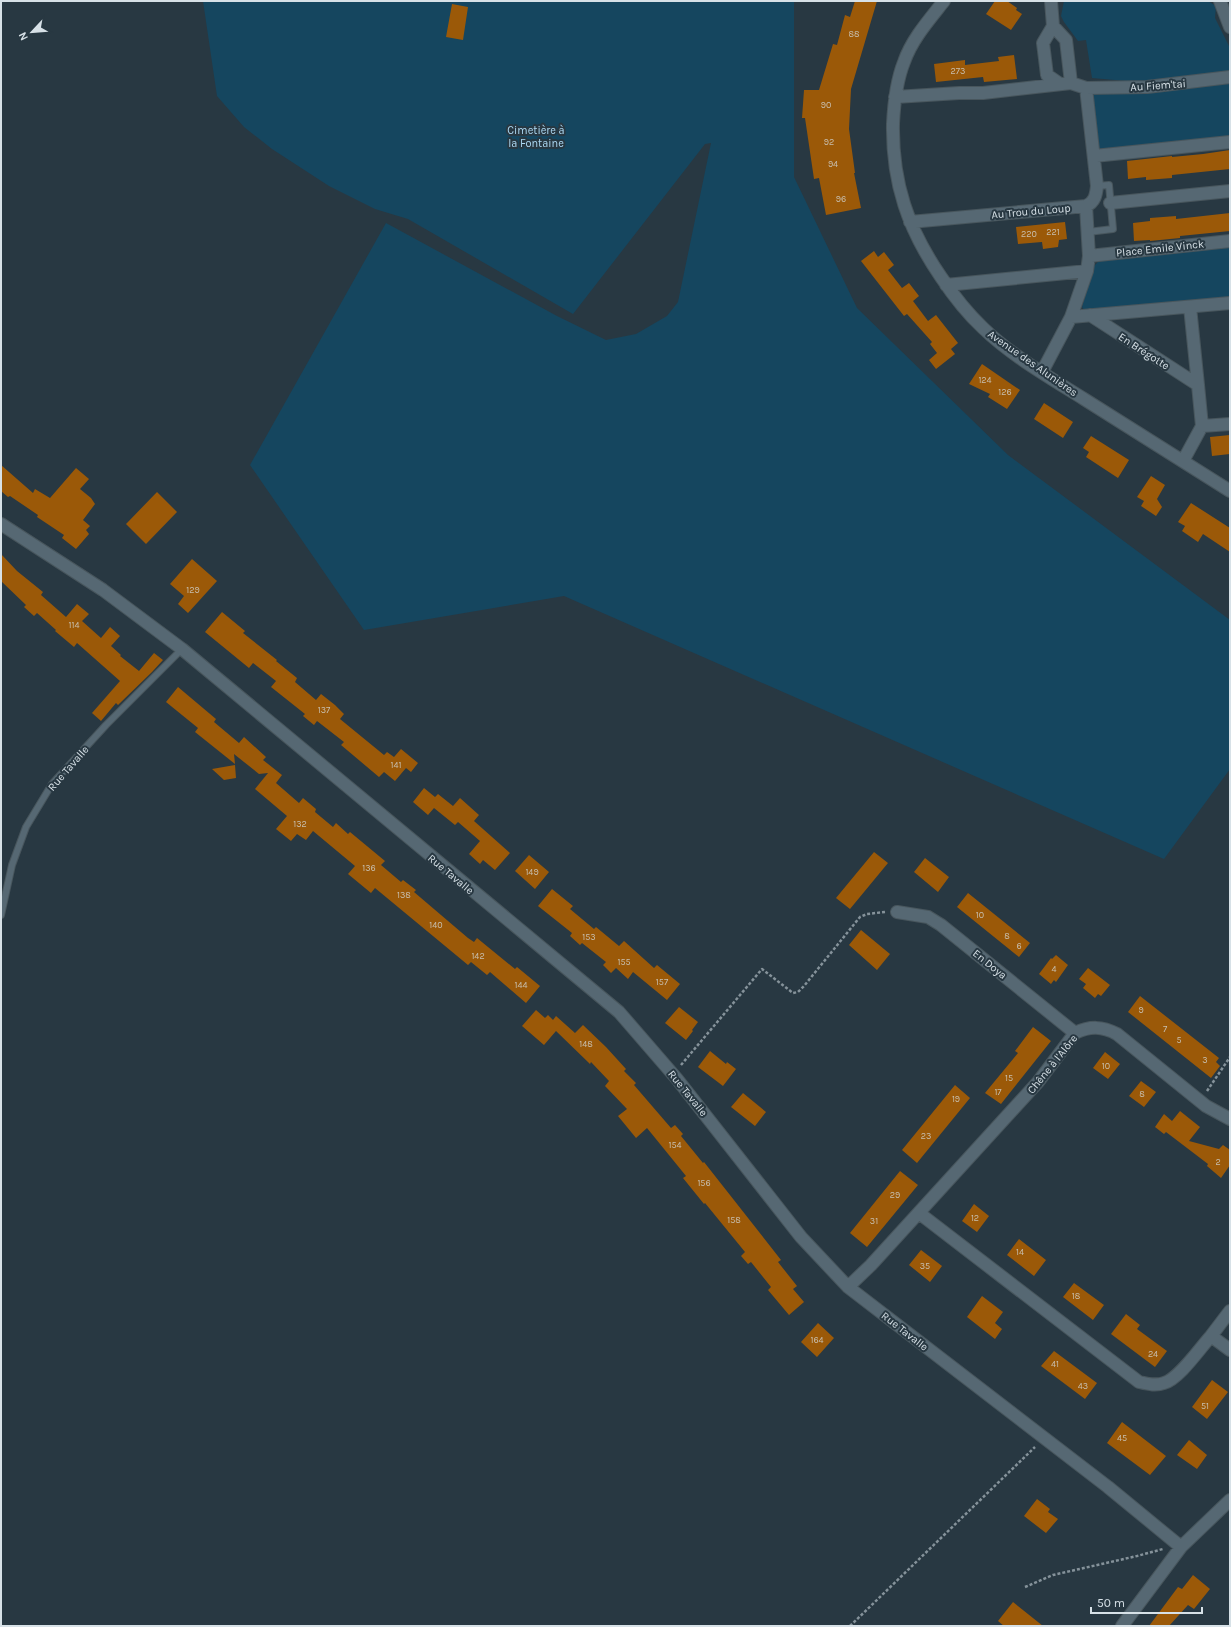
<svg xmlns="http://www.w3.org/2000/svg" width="1231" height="1627" font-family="Karla,sans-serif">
	<rect width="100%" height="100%" fill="#283842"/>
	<path fill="#15465f" d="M203,1H794V177L857,308L1008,455L1230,620V769L1164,859L564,596L364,630L250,465L386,223L557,316L606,340L636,334L667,316L678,302L711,143L705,144L573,314L408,219L375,209L329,186L272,149L244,127L217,96Z
		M1064,1H1208L1216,6L1215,18L1230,48V73L1149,83L1092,78L1086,40L1078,41L1064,22L1061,16Z
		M1230,82V136L1104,149H1100L1097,144L1093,92Z
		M1230,245V297L1087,312L1084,310L1082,307L1094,266L1098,262L1105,258Z"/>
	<path fill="#9b5908" d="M855,1H877L851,89L849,129L855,173H854L861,208L826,215L819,178L814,179L805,118H802L804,90H819L833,44L837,45L845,15L850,17Z
		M995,1H1007L1017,8L1016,10L1022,14L1011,30L986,14Z
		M452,4L468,7L463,40L446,37Z
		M1014,55L1017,79L984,82L983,77L936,82L934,64L965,60V65L999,61L998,57Z
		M1230,150V169L1172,175V178L1146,180V177L1128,179L1127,161L1172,156V157L1203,154Z
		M1230,213V231L1180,236V238L1150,241V240L1134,241L1133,223L1150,221V218L1176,216V219Z
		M1065,222L1067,239L1059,240L1058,247L1043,249L1042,242L1018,244L1016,227Z
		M874,251L878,257L884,252L894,265L888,270L902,288L909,283L919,296L913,301L928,321L936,315L958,343L951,349L955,354L936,369L929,360L937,353L930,344L932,342L907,314L904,316L861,261Z
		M982,364L1020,390L1007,409L988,397L990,394L969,384Z
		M1044,403L1073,422L1063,438L1034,419Z
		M1230,435V454L1212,456L1210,437Z
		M1091,436L1129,460L1118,478L1086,457L1089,452L1083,448Z
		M1,465L33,493L35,489L50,498L76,468L89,479L80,489L91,498L95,504L83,520L90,526L86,530L89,534L76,549L62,538L64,535L37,517L38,515L10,496L8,497L1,491Z
		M1151,476L1165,485L1157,499L1162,507L1156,516L1141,506L1144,501L1137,497Z
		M157,492L177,512L146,544L126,524Z
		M1191,503L1230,528V552L1203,534L1198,542L1182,531L1185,526L1178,522Z
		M1,554L17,571L43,592L41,595L66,617L77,604L89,614L82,621L101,638L110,627L120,636L111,646L121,655L120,656L139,671L154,653L163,660L152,672L118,705L116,703L101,721L92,713L120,681L77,643L74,647L55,631L56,630L37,613L34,616L24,607L26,605L1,581Z
		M192,559L217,581L188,613L178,604L184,596L170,584Z
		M222,612L245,631L243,633L277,660L276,661L297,678L295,682L316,700L321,694L335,705L344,714L340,719L384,755L387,752L394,757L401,749L418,763L411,772L406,768L395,781L384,772L379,777L341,745L344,742L317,721L314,725L303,716L305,714L271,687L276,681L253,663L249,668L205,632Z
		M178,687L216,719L214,722L239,743L244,737L266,757L263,760L282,775L276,783L299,803L303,798L316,809L315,812L333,827L336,823L348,834L350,832L385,861L381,865L401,882L403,880L416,890L414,892L468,938L474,942L477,938L515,969L517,967L540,986L526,1003L490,972L487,975L471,962L468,965L375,888L371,893L348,874L355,866L313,831L306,840L297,834L291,841L276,829L287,816L255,789L268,773L259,774L234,754L235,764L195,732L198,728L166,702Z
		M235,765L236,778L224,780L212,769Z
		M424,788L435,797L438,794L453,806L460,798L479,815L474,821L510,853L495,870L483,860L480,864L469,854L480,841L458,822L455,825L434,808L428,815L413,802Z
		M874,852L888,863L850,909L836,898Z
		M529,855L549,872L535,889L515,871Z
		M925,858L949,877L938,892L914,872Z
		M552,889L573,906L570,909L594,929L596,927L619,946L624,941L654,968L657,965L680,984L667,1000L633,972L628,979L616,968L611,973L603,965L606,962L582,943L580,945L570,936L572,933L538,906Z
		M968,893L1030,943L1019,957L957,907Z
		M861,930L890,954L877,970L849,945Z
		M1056,955L1068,965L1056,982L1054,980L1051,984L1039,974L1051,958L1052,959Z
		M1088,968L1110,985L1101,996L1098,994L1095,998L1083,988L1086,984L1079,979Z
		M1140,996L1219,1058L1216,1062L1220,1066L1211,1078L1128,1012Z
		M679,1007L698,1022L692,1030L693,1031L686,1040L665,1023Z
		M536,1010L545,1018L548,1015L553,1020L556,1016L575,1033L583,1025L606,1047L626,1069L624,1071L636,1083L634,1085L671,1128L675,1125L683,1134L681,1136L703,1163L704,1162L781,1260L778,1262L797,1286L793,1289L804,1302L789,1315L768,1290L771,1287L751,1262L748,1264L741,1256L745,1252L705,1203L704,1204L683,1178L686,1176L647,1128L636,1138L618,1116L627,1109L605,1086L609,1081L591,1062L590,1064L556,1031L544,1045L522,1026Z
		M1033,1027L1051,1041L1001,1104L985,1093L1018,1053L1015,1051Z
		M710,1051L726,1064L727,1062L736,1069L723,1086L698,1067Z
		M1105,1052L1120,1064L1108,1079L1093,1068Z
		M1141,1081L1156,1092L1144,1107L1129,1096Z
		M955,1085L970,1098L917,1163L902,1150Z
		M743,1093L766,1112L755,1126L731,1107Z
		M1180,1111L1200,1127L1189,1141L1219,1149L1223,1145L1230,1150V1165L1221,1178L1207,1166L1208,1164L1166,1132L1164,1134L1155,1127L1164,1114L1172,1121Z
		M900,1171L918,1185L867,1247L850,1233Z
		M974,1204L989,1216L977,1232L962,1221Z
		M1019,1239L1046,1260L1034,1276L1007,1255Z
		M921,1250L942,1266L930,1282L909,1265Z
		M1074,1283L1104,1305L1093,1320L1063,1297Z
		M982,1296L1003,1312L995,1323L1002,1329L995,1339L967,1317Z
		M1126,1314L1140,1325L1137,1329L1167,1351L1155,1367L1111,1334Z
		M818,1323L834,1338L817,1357L801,1342Z
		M1054,1351L1097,1383L1085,1399L1041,1366Z
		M1212,1380L1228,1392L1207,1419L1192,1407Z
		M1122,1422L1166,1456L1150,1475L1107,1443Z
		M1189,1440L1207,1455L1197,1469L1177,1455Z
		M1037,1499L1050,1509L1048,1512L1058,1519L1046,1533L1024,1516Z
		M1193,1575L1210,1589L1194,1609L1188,1605L1169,1626H1149L1178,1587L1182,1589Z
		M1013,1602L1043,1626H1004L998,1621Z"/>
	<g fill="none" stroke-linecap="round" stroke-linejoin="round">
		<g stroke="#48565d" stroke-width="8">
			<path id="lane" d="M1088,232L1113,229L1109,185L1097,186
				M1,915L12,865L26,827L52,784L106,725L182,649"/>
		</g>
		<g stroke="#48565d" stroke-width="14">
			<path id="street" d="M944,1C929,20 912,39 904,62C896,82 894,103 893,124C892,183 908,229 941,277C953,295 967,313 983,328C1012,356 1049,377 1084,399C1132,429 1181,460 1230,491
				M1051,1L1053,26L1066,40L1071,83L1086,88L1147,87L1230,77
				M1220,1L1230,27
				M1053,26L1043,43L1047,75L1060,84
				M895,97L959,93H983L1071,83
				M1094,156L1230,142
				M1110,203L1230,191
				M910,222L1086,206C1095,202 1096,195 1097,186L1086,88
				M1089,256L1230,241
				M946,285L1087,271
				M1190,307L1198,385
				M1090,315L1198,385L1202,426L1183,461
				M1071,317L1230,303
				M1042,372L1071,317L1087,271L1089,256L1086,206
				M1202,426L1230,424
				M1,524L103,590L182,649L619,1012L677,1079L801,1237L848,1287L1108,1487L1181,1547
				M897,912L928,917L941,925L1075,1033
				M919,1213L1139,1382C1148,1384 1156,1386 1164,1383C1179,1379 1200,1348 1211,1336
				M848,1287L871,1265L1038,1082L1075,1033C1090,1026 1102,1026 1117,1034L1206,1106L1230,1119
				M1230,1311L1211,1336L1230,1350
				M1122,1626L1181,1547L1230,1500"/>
		</g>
		<path stroke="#85929a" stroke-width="2.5" stroke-dasharray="3 2" stroke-linecap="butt" d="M681,1065L762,969L793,993L798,992L804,986L860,917L867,914L885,912
			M1207,1091L1230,1057
			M1025,1587L1053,1575L1137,1556L1163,1549
			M850,1626L1035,1447"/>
		<use href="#lane" stroke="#566873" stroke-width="6"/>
		<use href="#street" stroke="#566873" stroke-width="12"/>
	</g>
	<g text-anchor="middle" stroke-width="4" stroke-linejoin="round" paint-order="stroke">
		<g font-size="9" fill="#c8bfaf">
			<text x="854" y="37">88</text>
			<text x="958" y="74">273</text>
			<text x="826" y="108">90</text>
			<text x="829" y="145">92</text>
			<text x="833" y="167">94</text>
			<text x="841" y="202">96</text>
			<text x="1053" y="235">221</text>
			<text x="1029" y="237">220</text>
			<text x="985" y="383">124</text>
			<text x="1005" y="395">126</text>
			<text x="193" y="593">129</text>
			<text x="74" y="628">114</text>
			<text x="324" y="713">137</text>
			<text x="396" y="768">141</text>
			<text x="300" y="827">132</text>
			<text x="369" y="871">136</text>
			<text x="532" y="875">149</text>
			<text x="404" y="898">138</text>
			<text x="980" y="918">10</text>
			<text x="436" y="928">140</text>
			<text x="1007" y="939">8</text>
			<text x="589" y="940">153</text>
			<text x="1019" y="949">6</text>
			<text x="478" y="959">142</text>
			<text x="624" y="965">155</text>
			<text x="1054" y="972">4</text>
			<text x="662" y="985">157</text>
			<text x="521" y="988">144</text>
			<text x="1141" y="1013">9</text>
			<text x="1165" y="1032">7</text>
			<text x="1179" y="1043">5</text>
			<text x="586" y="1047">148</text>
			<text x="1205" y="1063">3</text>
			<text x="1106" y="1069">10</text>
			<text x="1009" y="1081">15</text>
			<text x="998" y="1095">17</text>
			<text x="1142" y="1097">8</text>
			<text x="956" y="1102">19</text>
			<text x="926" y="1139">23</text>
			<text x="675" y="1148">154</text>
			<text x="1218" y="1165">2</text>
			<text x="704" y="1186">156</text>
			<text x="895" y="1198">29</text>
			<text x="975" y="1221">12</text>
			<text x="734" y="1223">158</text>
			<text x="874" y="1224">31</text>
			<text x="1020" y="1255">14</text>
			<text x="925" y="1269">35</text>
			<text x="1076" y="1299">18</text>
			<text x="817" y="1343">164</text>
			<text x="1153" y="1357">24</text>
			<text x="1055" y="1367">41</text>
			<text x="1083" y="1389">43</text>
			<text x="1205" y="1409">51</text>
			<text x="1122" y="1441">45</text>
		</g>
		<g font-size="11" fill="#d7e1e7" stroke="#283842">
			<text transform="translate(1158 85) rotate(-4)" y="4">Au Fiem'tai</text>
			<text transform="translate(1031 211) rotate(-5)" y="4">Au Trou du Loup</text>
			<text transform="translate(1160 248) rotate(-6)" y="4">Place Emile Vinck</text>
			<text transform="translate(1144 351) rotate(33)" y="4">En Brégotte</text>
			<text transform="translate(1033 363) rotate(35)" y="4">Avenue des Alunières</text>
			<text transform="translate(68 768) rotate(-49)" y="4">Rue Tavalle</text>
			<text transform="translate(451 874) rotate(40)" y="4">Rue Tavalle</text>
			<text transform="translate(990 964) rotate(39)" y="4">En Doya</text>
			<text transform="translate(1052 1064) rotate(-51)" y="4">Chêne à l'Alôre</text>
			<text transform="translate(688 1093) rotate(51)" y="4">Rue Tavalle</text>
			<text transform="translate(905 1331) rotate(38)" y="4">Rue Tavalle</text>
		</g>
		<g font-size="11" fill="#aedaf5" stroke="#283842">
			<text x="536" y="134">Cimetière à<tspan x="536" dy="13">la Fontaine</tspan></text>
		</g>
	</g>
	<rect width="1231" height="1627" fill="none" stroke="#d7e1e7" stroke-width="4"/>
	<g transform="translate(32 32) rotate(244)" stroke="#283842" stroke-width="3" paint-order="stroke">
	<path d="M0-3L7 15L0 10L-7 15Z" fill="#d7e1e7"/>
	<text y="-6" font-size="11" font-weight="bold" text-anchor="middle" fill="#d7e1e7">N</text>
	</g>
	<path d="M1091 1607v6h111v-6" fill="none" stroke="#d7e1e7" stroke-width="2"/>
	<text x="1097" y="1607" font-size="12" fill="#d7e1e7" stroke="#283842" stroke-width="3" paint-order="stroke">50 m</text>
</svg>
